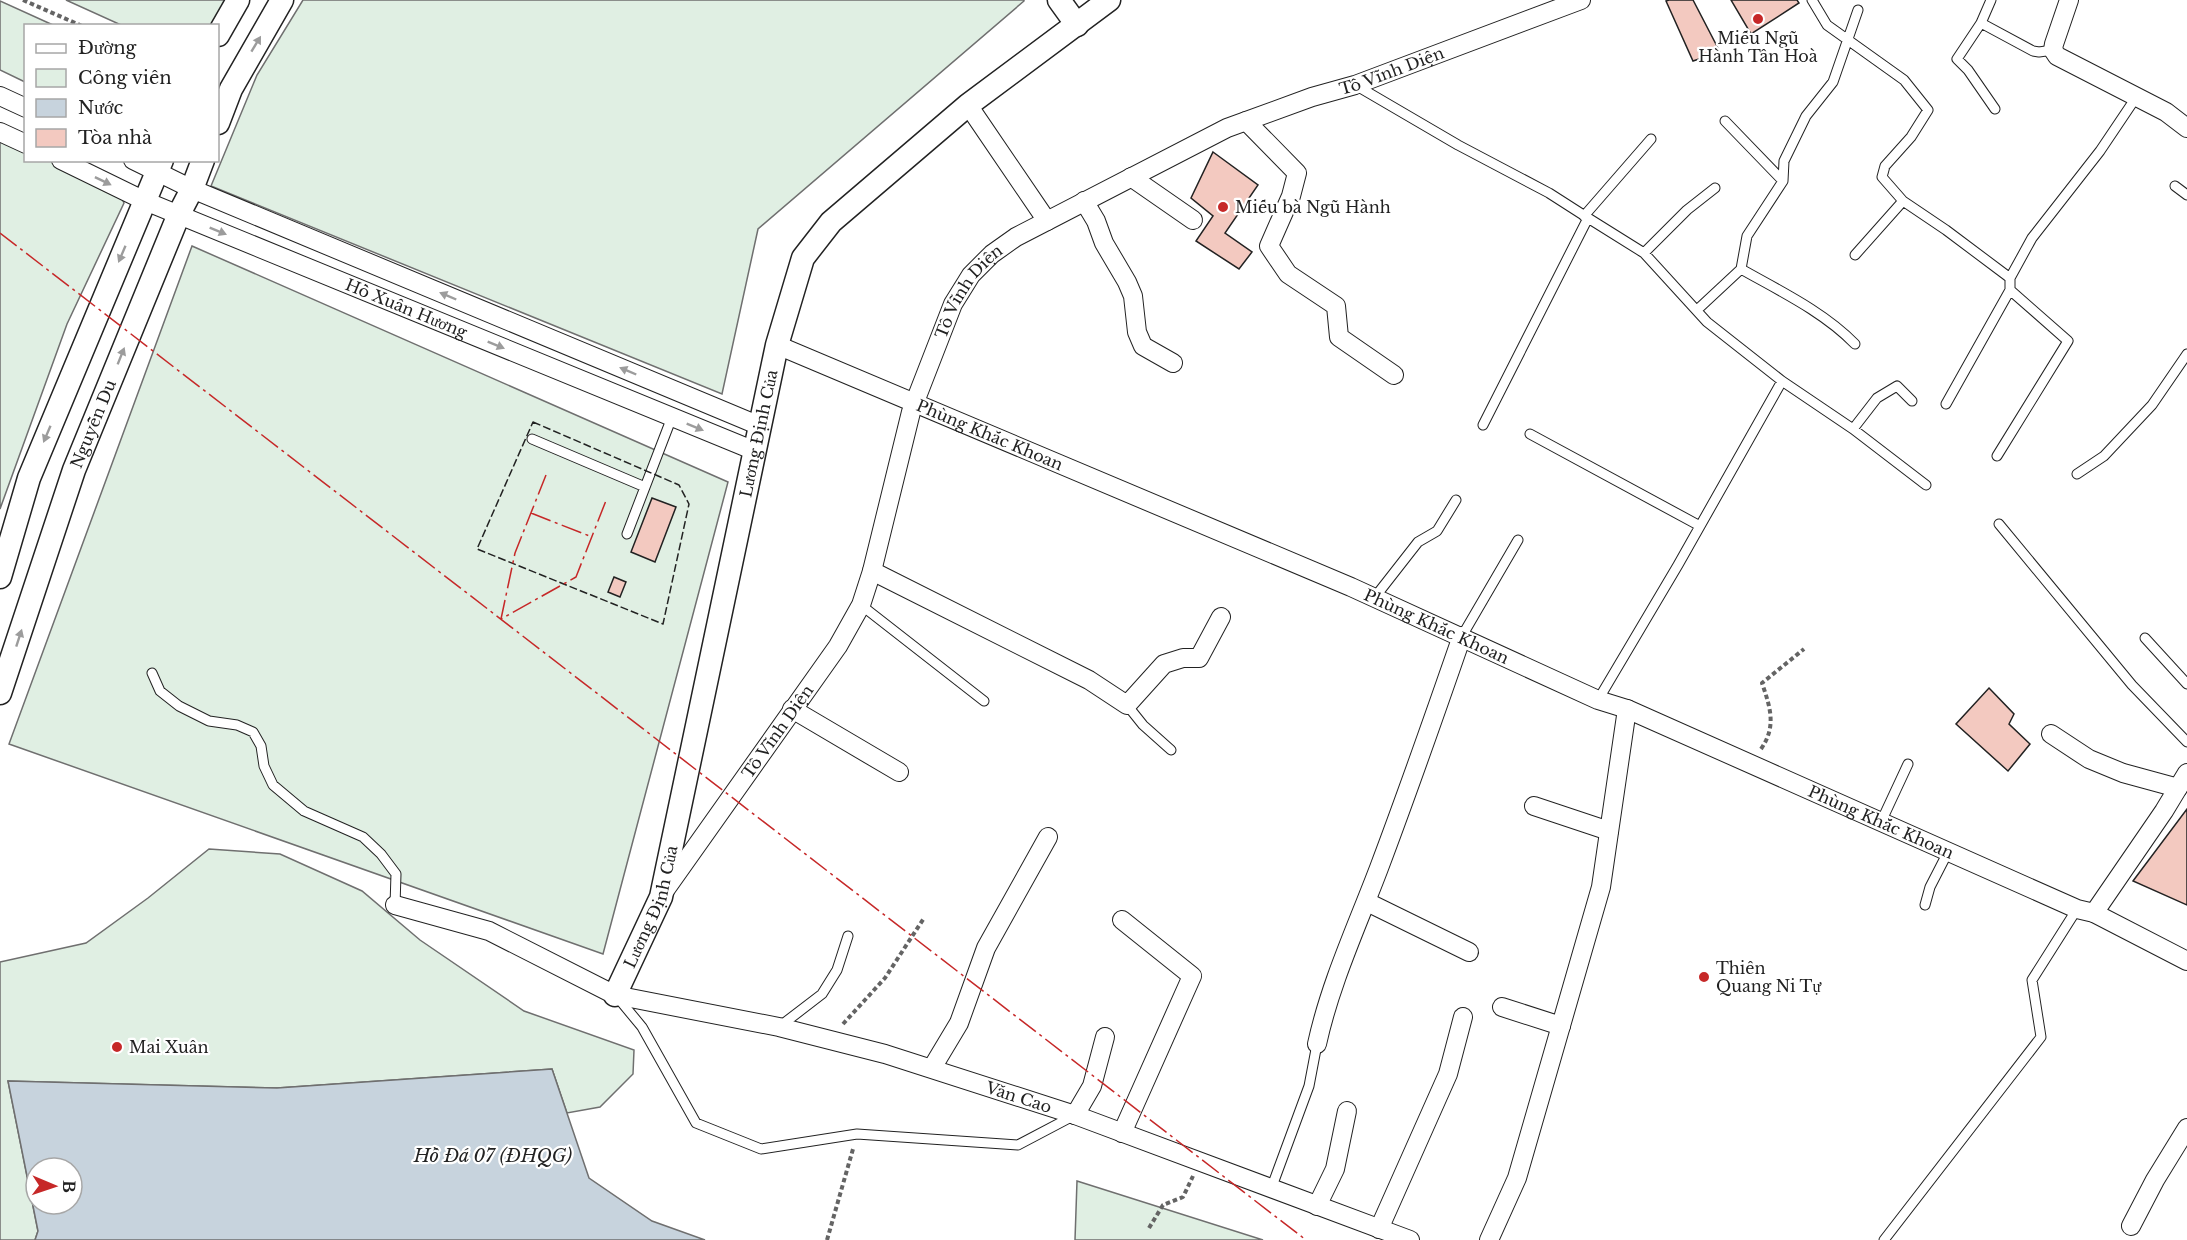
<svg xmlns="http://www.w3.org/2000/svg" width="2187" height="1240" font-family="'Libre Baskerville',serif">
	<rect width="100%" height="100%" fill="#fff"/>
	<path fill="#e0efe3" stroke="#6f6f6f" stroke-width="1.5" d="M66,0H227L210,26L121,25Z
		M303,0H1024V1L758,229L722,394L211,186L257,75Z
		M0,1L53,25L26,26L25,82L0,70Z
		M0,131L25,143L26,160L62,161L119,193L124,203L67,324L0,509Z
		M192,246L728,482L603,954L9,744Z
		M209,849L280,854L362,891L420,940L524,1011L634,1050L633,1074L600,1107L567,1113L552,1069L277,1088L8,1081L38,1231L35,1240H0V962L86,943L148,898Z
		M1077,1181L1263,1240H1075Z"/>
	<path fill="#c7d3dd" stroke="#6f6f6f" stroke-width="1.5" fill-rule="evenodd" d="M552,1069L589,1178L652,1221L705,1240H35L38,1231L8,1081L277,1088ZM36,1168H72V1204H36Z"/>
	<path fill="#f3c9c0" stroke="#222" stroke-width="1.5" d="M1669,0H1693L1720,52L1693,61L1666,1Z
		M1731,0H1797L1799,3L1751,34Z
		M1213,152L1258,185L1225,233L1252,252L1239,269L1196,241L1213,216L1191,198Z
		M652,498L676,507L655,562L631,552Z
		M614,577L626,582L620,597L608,592Z
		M1989,688L2014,714L2009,724L2030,744L2008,771L1956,724Z
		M2187,809V905L2133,881Z"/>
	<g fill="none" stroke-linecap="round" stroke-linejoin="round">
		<g stroke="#222" stroke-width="11">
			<path id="service" d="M1812,0L1827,25L1904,80L1928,110L1911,137L1885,166L1882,177L1903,201L1946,230L2010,278
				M1981,23L1991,0
				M1357,86L1458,145L1549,193L1588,218L1483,425
				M1995,109L1968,70L1957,59L1981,23L2033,51L2039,52L2053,50
				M1725,121L1783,181
				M2175,186L2187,195
				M1584,216L1651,139
				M1588,218L1644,253L1707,322L1782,381L1853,429L1877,398L1897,386L1912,401
				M1644,253L1687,210L1715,188
				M1855,255L1903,201
				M1741,269C1780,291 1824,312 1855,344
				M1697,310L1741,269L1747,236L1783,181L1784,161L1806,116L1833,82L1858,10
				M1946,404L2010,290V278L2032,238L2100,151L2137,96
				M1853,429L1926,485
				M1530,434L1700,526
				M532,439L645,487
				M1997,456L2068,341L2010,290
				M2077,474L2104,456L2152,405L2187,354
				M1999,524L2132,685L2187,742
				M627,534L672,417
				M1375,597L1418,542L1437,531L1456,500
				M861,605L984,701
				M1462,636L1518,540
				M2145,638L2187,684
				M152,673L160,691L179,706L209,721L237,725L253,732L261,746L264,766L273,785L304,811L363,837L381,854L396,874L395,905
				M1598,700L1678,565L1782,381
				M1127,705L1143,725L1171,750
				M1881,822L1908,764
				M1925,905L1930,887L1948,852
				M618,998L642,1027L696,1123L761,1149L857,1134L1018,1145L1073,1116
				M779,1027L822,994L837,970L848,936
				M1271,1189L1309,1086L1317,1044
				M1884,1240L2041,1037L2032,980L2077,909"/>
		</g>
		<g stroke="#222" stroke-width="20">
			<g id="minor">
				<path d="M2069,0L2054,44L2053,50L2057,56L2166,112L2187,128"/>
				<path d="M0,96L26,108"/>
				<path d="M968,105L1047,221"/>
				<path d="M1246,121L1297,173L1291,196L1269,246L1288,274L1336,306L1339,337L1394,375"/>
				<path d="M0,132L26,144"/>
				<path id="s1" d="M61,160L145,201L755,451"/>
				<path d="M133,160L192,189L760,426"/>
				<path d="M1131,177L1193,220"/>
				<path d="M1084,201L1096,221L1104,243L1127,282L1133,296L1137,332L1143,346L1173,363"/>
				<path id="s2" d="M777,345L1351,587L1598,700L1627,709L2077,909L2094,913L2187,961"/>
				<path d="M872,571L1089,680L1127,705L1164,664L1183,658H1199L1221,617"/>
				<path d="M792,709L899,772"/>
				<path d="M2051,734L2089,759L2123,773L2178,788"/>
				<path d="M1534,806L1609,831"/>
				<path id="s3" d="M663,893L838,646L861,605L872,571L911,412L953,304L971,275L992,254L1016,237L1227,128L1312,97L1355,85L1581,0"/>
				<path d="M1367,902L1469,952"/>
				<path id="s4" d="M395,905L489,931L615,995L779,1027L885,1054L1075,1115L1410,1240"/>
				<path d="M2094,913L2164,811L2187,773"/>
				<path d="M1502,1007L1561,1026"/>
				<path d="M1317,1044C1330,984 1357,926 1379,868C1408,791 1435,714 1462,636"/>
				<path d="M932,1068L959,1023L986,948L1048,837"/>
				<path d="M1075,1115L1092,1086L1105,1037"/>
				<path d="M1122,1133L1192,976L1122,920"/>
				<path d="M1317,1206L1335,1169L1347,1111"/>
				<path d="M2131,1226L2155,1180L2187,1128"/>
				<path d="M1379,1229L1448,1074L1463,1017"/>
				<path d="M1489,1240L1517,1178L1601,887L1627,709"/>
			</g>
		</g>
		<g stroke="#222" stroke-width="25">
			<g id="tertiary">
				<path d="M1059,0L1077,25"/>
				<path d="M218,35L238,0"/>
				<path d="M218,123L231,89L282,0"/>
				<path d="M0,577L29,478L162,160"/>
				<path id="s5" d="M0,693L74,470L179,214L192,189L203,160"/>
				<path id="s6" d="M615,995L661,897L777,345L803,258L831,222L968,105L1109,0"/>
			</g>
		</g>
		<path stroke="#646464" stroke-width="4" stroke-dasharray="4.5 3" stroke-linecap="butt" d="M23,0L82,26
			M1761,749C1777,726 1770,707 1762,683L1804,649
			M843,1024L885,978L924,918
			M1149,1228L1163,1205L1183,1197L1193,1176
			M827,1240L853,1149"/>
		<use href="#service" stroke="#fff" stroke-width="9"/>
		<use href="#minor" stroke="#fff" stroke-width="18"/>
		<use href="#tertiary" stroke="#fff" stroke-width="22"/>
		<path stroke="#222" stroke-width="1.5" stroke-dasharray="8 3" stroke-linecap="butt" d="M533,422L679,485L689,504L663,624L477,549Z"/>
		<path stroke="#c62828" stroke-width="1.5" stroke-dasharray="21 4.5 3 4.5" stroke-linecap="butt" d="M0,233L1306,1240
			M546,475L515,553L501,619L576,577L607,498
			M531,513L592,537"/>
	</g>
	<defs><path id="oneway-solid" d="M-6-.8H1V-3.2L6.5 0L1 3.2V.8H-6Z" transform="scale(1.5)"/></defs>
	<g fill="#9c9c9c">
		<use href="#oneway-solid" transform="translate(256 44) rotate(-59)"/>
		<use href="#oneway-solid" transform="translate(103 181) rotate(26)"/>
		<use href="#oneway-solid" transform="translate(218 231) rotate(22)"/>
		<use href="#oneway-solid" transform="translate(122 254) rotate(113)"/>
		<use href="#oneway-solid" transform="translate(448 296) rotate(-157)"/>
		<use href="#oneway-solid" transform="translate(496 345) rotate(22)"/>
		<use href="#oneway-solid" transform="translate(121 356) rotate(-68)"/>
		<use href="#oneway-solid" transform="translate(628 371) rotate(-157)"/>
		<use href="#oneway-solid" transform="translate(695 427) rotate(22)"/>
		<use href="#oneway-solid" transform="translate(47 434) rotate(113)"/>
		<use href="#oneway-solid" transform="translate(19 638) rotate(-72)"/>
	</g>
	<g fill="#c62828" stroke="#fff" stroke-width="2">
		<circle cx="1758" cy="19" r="6"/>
		<circle cx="1223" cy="207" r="6"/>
		<circle cx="1704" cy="977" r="6"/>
		<circle cx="117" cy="1047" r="6"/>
	</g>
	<g text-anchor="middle" stroke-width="4.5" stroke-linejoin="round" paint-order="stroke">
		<g font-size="16" fill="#222" stroke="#fff" text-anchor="start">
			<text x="1758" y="44" text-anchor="middle">Miếu Ngũ<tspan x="1758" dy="18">Hành Tân Hoà</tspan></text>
			<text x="1235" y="213">Miếu bà Ngũ Hành</text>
			<text x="1716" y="974">Thiên<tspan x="1716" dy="18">Quang Ni Tự</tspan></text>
			<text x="129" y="1053">Mai Xuân</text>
		</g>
		<g font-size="16" fill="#222" stroke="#fff">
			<text dy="6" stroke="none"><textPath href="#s3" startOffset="1170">Tô Vĩnh Diện</textPath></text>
			<text dy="6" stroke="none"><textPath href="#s3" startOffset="684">Tô Vĩnh Diện</textPath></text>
			<text dy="6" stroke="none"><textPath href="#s1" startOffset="376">Hồ Xuân Hương</textPath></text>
			<text dy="6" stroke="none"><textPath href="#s5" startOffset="285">Nguyễn Du</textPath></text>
			<text dy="6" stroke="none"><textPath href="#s6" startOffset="582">Lương Định Của</textPath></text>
			<text dy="6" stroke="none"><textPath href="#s2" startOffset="231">Phùng Khắc Khoan</textPath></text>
			<text dy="6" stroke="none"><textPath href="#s2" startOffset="717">Phùng Khắc Khoan</textPath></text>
			<text dy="6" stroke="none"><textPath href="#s3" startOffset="198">Tô Vĩnh Diện</textPath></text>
			<text dy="6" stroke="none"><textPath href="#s2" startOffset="1203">Phùng Khắc Khoan</textPath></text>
			<text dy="6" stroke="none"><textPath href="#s6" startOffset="96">Lương Định Của</textPath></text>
			<text dy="6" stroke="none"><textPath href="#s4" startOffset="656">Văn Cao</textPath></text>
		</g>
		<g font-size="18" font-style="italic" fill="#222" stroke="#fff">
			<text x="493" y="1162">Hồ Đá 07 (ĐHQG)</text>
		</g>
	</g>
	<rect x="24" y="24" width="195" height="138" fill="#ffffff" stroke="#a7a7a7" stroke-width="1.5"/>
	<rect x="36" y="44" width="30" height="9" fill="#ffffff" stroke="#a7a7a7" stroke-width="1.5"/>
	<text x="78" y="54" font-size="18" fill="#222222">Đường</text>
	<rect x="36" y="69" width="30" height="18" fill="#e0efe3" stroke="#a7a7a7" stroke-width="1.5"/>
	<text x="78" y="84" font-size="18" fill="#222222">Công viên</text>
	<rect x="36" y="99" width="30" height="18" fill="#c7d3dd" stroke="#a7a7a7" stroke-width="1.5"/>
	<text x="78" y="114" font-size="18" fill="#222222">Nước</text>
	<rect x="36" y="129" width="30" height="18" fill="#f3c9c0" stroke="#a7a7a7" stroke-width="1.5"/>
	<text x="78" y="144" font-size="18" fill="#222222">Tòa nhà</text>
	<g transform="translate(54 1186) rotate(92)"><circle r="28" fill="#ffffff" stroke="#a7a7a7" stroke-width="1.5"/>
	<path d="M0-4.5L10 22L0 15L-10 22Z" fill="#c62828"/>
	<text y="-9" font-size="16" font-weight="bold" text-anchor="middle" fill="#222222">B</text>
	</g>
</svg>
